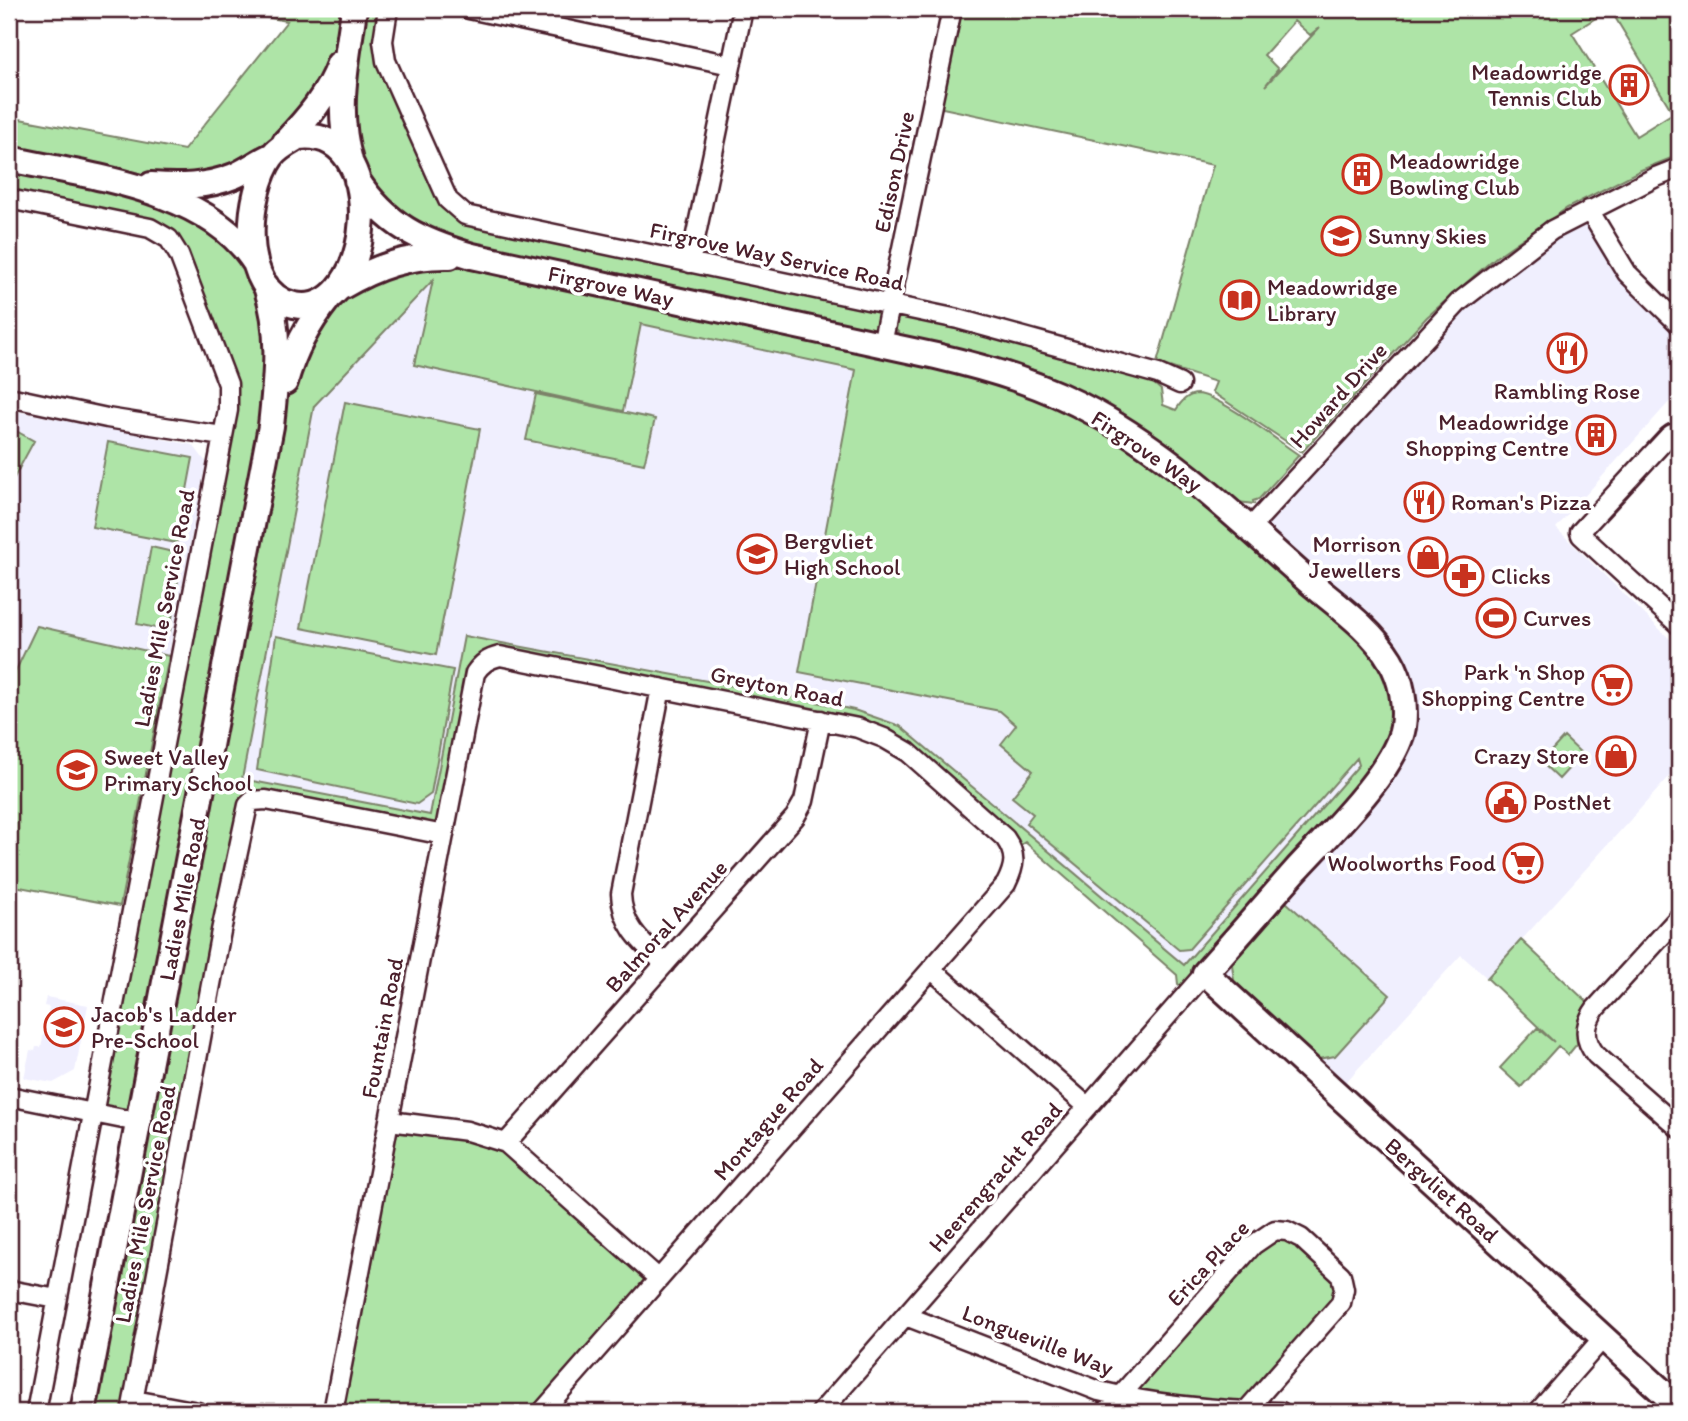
<svg xmlns="http://www.w3.org/2000/svg" width="1688" height="1421" font-family="Itim,sans-serif">
	<rect width="100%" height="100%" fill="#fff"/>
	<filter id="ink" filterUnits="userSpaceOnUse"><feTurbulence type="fractalNoise" baseFrequency=".0143" numOctaves="2"/><feDisplacementMap in="SourceGraphic" scale="14" xChannelSelector="R" yChannelSelector="G"/><feConvolveMatrix kernelMatrix="1 2 1 2 8 2 1 2 1" color-interpolation-filters="sRGB"/></filter>
	<g filter="url(#ink)">
		<path fill="#f0effe" d="M1589,210L1616,257L1679,324V391L1556,528L1679,648V766L1487,978L1461,955L1336,1093L1206,973L1383,770L1250,528L1436,324Z
			M432,280L993,399L1347,656L1359,765L1184,965L900,726L854,710L794,697L464,636L430,815L242,779L314,406Z
			M9,410L193,445L206,462L120,906L9,885Z
			M46,997L88,1005L75,1071L53,1083L24,1078L30,1050L35,1051L36,1047H41L49,1007L44,1006Z"/>
		<path fill="#aee4a7" stroke="#7c8269" stroke-width="2" fill-rule="evenodd" d="M221,9H388L383,41L455,208L891,304L882,344L1093,412L1385,652L1400,738L1189,991L1178,984L1177,975L1025,842L1013,850L884,738L500,656L481,664L444,835L252,801L131,1412H83L138,1123L92,1113L228,410L169,239L9,199V117L184,150L287,21ZM343,95L367,196L425,256L328,299L277,355L239,242L173,186L281,147ZM433,280L414,365L623,411L641,324L856,370L799,672L1000,711L1016,725L1001,744L1033,771L1012,797L1033,814L1026,823L1179,950L1189,949L1357,758L1359,765L1184,965L900,726L854,710L794,697L464,636L430,815L242,779L314,406Z
			M952,9H1679V155L1641,170L1567,208L1496,257L1427,317L1302,452L1212,392L1216,382L1157,363L1213,165L933,106ZM1610,9L1673,113L1636,136L1572,33ZM1294,21L1310,35L1320,27L1265,86L1278,69L1264,55Z
			M903,316L943,324L1150,380L1161,390L1163,405L1176,410C1181,402 1187,394 1198,394C1220,396 1278,441 1299,455L1259,499L1253,501L1254,504L1238,502L1191,462L1138,424L1071,387L1040,372L1005,361L966,350L901,335L894,328L896,320Z
			M536,394L655,419L644,464L526,440Z
			M345,402L480,429L436,655L301,628Z
			M9,427L34,441L9,487Z
			M108,442L193,458L177,543L92,527Z
			M151,547L182,554L170,631L137,624Z
			M37,626L169,656L120,906L9,885V685Z
			M276,636L453,670L431,794L417,804L257,770Z
			M1564,737L1582,754L1559,779L1541,762Z
			M1286,902L1390,995L1335,1056L1318,1059L1234,981L1232,964Z
			M1521,940L1588,1003C1577,1016 1576,1027 1577,1044L1568,1055L1558,1046L1521,1087L1500,1068L1537,1028L1554,1042L1487,978Z
			M390,1121L488,1136L659,1279L542,1412H332Z
			M1287,1231L1344,1289L1245,1412H1106L1253,1245Z"/>
		<g fill="none" stroke-linecap="round" stroke-linejoin="round">
			<g stroke="#4a1f2b" stroke-width="23">
				<path id="street" d="M388,9L383,41L386,61L448,200L465,215L958,319L1158,374L1180,384
					M469,9L731,65
					M9,199L150,228L169,239L179,255L228,384V410L36,1412
					M1589,210L1627,273L1679,324
					M690,263L743,9
					M882,344L952,9
					M9,397L107,418L222,436
					M1679,436L1672,434L1668,437L1580,532L1581,535L1679,625
					M1250,528L1459,302L1552,230L1656,177L1679,168
					M661,688L621,894C622,927 643,943 665,964
					M1679,917L1596,1008C1584,1024 1583,1040 1596,1055L1679,1128
					M931,969L1088,1107
					M9,1096L138,1122
					M390,1121L467,1131L506,1143L659,1279
					M506,1143L795,817L804,801L821,720
					M9,1290L57,1299
					M906,1316L1099,1391C1155,1405 1223,1411 1281,1412
					M134,1400L198,1412
					M131,1412L221,931L248,805L252,801L266,800L444,835
					M333,1412L475,673C482,663 488,659 500,656L858,728L884,738L908,752L1005,838C1017,855 1015,866 1006,884L542,1412
					M821,1412L1205,973
					M1106,1412L1253,1245L1275,1230L1287,1231L1301,1238L1341,1275L1344,1289L1341,1303L1245,1412
					M1538,1412L1603,1338"/>
			</g>
			<g stroke="#4a1f2b" stroke-width="30">
				<path id="secondary" d="M298,137C393,124 374,322 294,305C237,293 246,192 272,156C279,147 288,143 298,137Z
					M285,142C308,118 327,96 339,64
					M9,159C88,176 208,188 255,263
					M350,161C335,107 347,63 354,9
					M357,180C387,226 421,241 472,256L936,356C991,369 1045,385 1095,413C1175,457 1239,520 1307,580C1335,604 1371,628 1390,660C1402,680 1406,705 1403,727C1396,770 1327,836 1296,870C1266,904 1236,939 1205,973L1679,1407
					M151,185C179,187 207,187 234,176C248,170 259,161 273,155
					M341,287C376,267 409,255 450,256
					M285,382C294,350 307,325 328,299
					M83,1412L271,426C276,378 282,333 266,286"/>
			</g>
			<use href="#street" stroke="#fff" stroke-width="18"/>
			<use href="#secondary" stroke="#fff" stroke-width="24"/>
		</g>
	</g>
	<defs>
		<g id="building-ring" transform="scale(2.0125)"><circle r="9.5" fill="#fff" stroke="#c8321e" stroke-width="1.5"/><path d="M-4-6H4V6H1V3H-1V6H-4ZM-2.5-4.3h1.7v1.8h-1.7ZM.8-4.3h1.7v1.8H.8ZM-2.5-1h1.7V.8h-1.7ZM.8-1h1.7V.8H.8Z" fill="#c8321e"/></g>
		<g id="school-ring" transform="scale(2.0125)"><circle r="9.5" fill="#fff" stroke="#c8321e" stroke-width="1.5"/><path d="M0-5L7-2L0 1L-7-2ZM-4 1L0 2.5L4 1V4Q0 6-4 4Z" fill="#c8321e"/></g>
		<g id="library-ring" transform="scale(2.0125)"><circle r="9.5" fill="#fff" stroke="#c8321e" stroke-width="1.5"/><path d="M-6-4Q-3-5.5-.7-3.5V5Q-3 3-6 4ZM6-4Q3-5.5 .7-3.5V5Q3 3 6 4Z" fill="#c8321e"/></g>
		<g id="restaurant-ring" transform="scale(2.0125)"><circle r="9.5" fill="#fff" stroke="#c8321e" stroke-width="1.5"/><path d="M-5-6h1v4h1v-4h1v4h1v-4h1v5L-1.5 .5V6h-2V.5L-5-1ZM5-6V6H3V1.5H1.5Q1.5-4 5-6Z" fill="#c8321e"/></g>
		<g id="shop-ring" transform="scale(2.0125)"><circle r="9.5" fill="#fff" stroke="#c8321e" stroke-width="1.5"/><path d="M-5-2.5h2.3a2.7 3.5 0 0 1 5.4 0H5L5.5 6h-11ZM-1.5-2.5h3a1.5 2.3 0 0 0-3 0Z" fill="#c8321e"/></g>
		<g id="pharmacy-ring" transform="scale(2.0125)"><circle r="9.5" fill="#fff" stroke="#c8321e" stroke-width="1.5"/><path d="M-2-6h4v4h4v4h-4v4h-4v-4h-4v-4h4Z" fill="#c8321e"/></g>
		<g id="stadium-ring" transform="scale(2.0125)"><circle r="9.5" fill="#fff" stroke="#c8321e" stroke-width="1.5"/><path d="M0-5a6.5 5 0 1 0 0 10a6.5 5 0 1 0 0-10ZM-3.5-1.8h7v3.6h-7Z" fill="#c8321e"/></g>
		<g id="supermarket-ring" transform="scale(2.0125)"><circle r="9.5" fill="#fff" stroke="#c8321e" stroke-width="1.5"/><path d="M-6-5.5h2.5l.6 2H6L4.5 2H-2.5L-4.4-4H-6ZM-1.5 3.2a1.3 1.3 0 1 0 .1 0ZM3 3.2a1.3 1.3 0 1 0 .1 0Z" fill="#c8321e"/></g>
		<g id="civic-ring" transform="scale(2.0125)"><circle r="9.5" fill="#fff" stroke="#c8321e" stroke-width="1.5"/><path d="M-.6-6.5H3V-4.5H.6V-3L4-1V1h2V6H-6V1h2V-1L-.6-3ZM-1.2 2.5V6h2.4V2.5Z" fill="#c8321e"/></g>
	</defs>
	<g fill-rule="evenodd">
		<use href="#building-ring" x="1629" y="85"/>
		<use href="#building-ring" x="1362" y="174"/>
		<use href="#school-ring" x="1341" y="236"/>
		<use href="#library-ring" x="1240" y="300"/>
		<use href="#restaurant-ring" x="1567" y="353"/>
		<use href="#building-ring" x="1596" y="435"/>
		<use href="#restaurant-ring" x="1424" y="502"/>
		<use href="#school-ring" x="757" y="554"/>
		<use href="#shop-ring" x="1428" y="557"/>
		<use href="#pharmacy-ring" x="1464" y="576"/>
		<use href="#stadium-ring" x="1496" y="618"/>
		<use href="#supermarket-ring" x="1612" y="685"/>
		<use href="#shop-ring" x="1616" y="756"/>
		<use href="#school-ring" x="77" y="770"/>
		<use href="#civic-ring" x="1506" y="802"/>
		<use href="#supermarket-ring" x="1523" y="863"/>
		<use href="#school-ring" x="64" y="1027"/>
	</g>
	<g text-anchor="middle" stroke-width="7" stroke-linejoin="round" paint-order="stroke">
		<g font-size="23" fill="#4a1f2b" stroke="#fff" text-anchor="start">
			<text x="1602" y="80" text-anchor="end">Meadowridge<tspan x="1602" dy="26">Tennis Club</tspan></text>
			<text x="1389" y="169">Meadowridge<tspan x="1389" dy="26">Bowling Club</tspan></text>
			<text x="1368" y="244">Sunny Skies</text>
			<text x="1267" y="295">Meadowridge<tspan x="1267" dy="26">Library</tspan></text>
			<text x="1567" y="399" text-anchor="middle">Rambling Rose</text>
			<text x="1569" y="430" text-anchor="end">Meadowridge<tspan x="1569" dy="26">Shopping Centre</tspan></text>
			<text x="1451" y="510">Roman's Pizza</text>
			<text x="784" y="549">Bergvliet<tspan x="784" dy="26">High School</tspan></text>
			<text x="1401" y="552" text-anchor="end">Morrison<tspan x="1401" dy="26">Jewellers</tspan></text>
			<text x="1491" y="584">Clicks</text>
			<text x="1523" y="626">Curves</text>
			<text x="1585" y="680" text-anchor="end">Park 'n Shop<tspan x="1585" dy="26">Shopping Centre</tspan></text>
			<text x="1589" y="764" text-anchor="end">Crazy Store</text>
			<text x="104" y="765">Sweet Valley<tspan x="104" dy="26">Primary School</tspan></text>
			<text x="1533" y="810">PostNet</text>
			<text x="1496" y="871" text-anchor="end">Woolworths Food</text>
			<text x="91" y="1022">Jacob's Ladder<tspan x="91" dy="26">Pre-School</tspan></text>
		</g>
		<g font-size="23" fill="#4a1f2b" stroke="#fff">
			<text transform="translate(894 172) rotate(-78)" y="8">Edison Drive</text>
			<text transform="translate(777 256) rotate(12)" y="8">Firgrove Way Service Road</text>
			<text transform="translate(611 286) rotate(12)" y="8">Firgrove Way</text>
			<text transform="translate(1338 395) rotate(-48)" y="8">Howard Drive</text>
			<text transform="translate(1147 451) rotate(34)" y="8">Firgrove Way</text>
			<text transform="translate(164 608) rotate(-79)" y="8">Ladies Mile Service Road</text>
			<text transform="translate(777 686) rotate(11)" y="8">Greyton Road</text>
			<text transform="translate(182 899) rotate(-79)" y="8">Ladies Mile Road</text>
			<text transform="translate(666 926) rotate(-48)" y="8">Balmoral Avenue</text>
			<text transform="translate(382 1028) rotate(-79)" y="8">Fountain Road</text>
			<text transform="translate(768 1119) rotate(-49)" y="8">Montague Road</text>
			<text transform="translate(995 1177) rotate(-49)" y="8">Heerengracht Road</text>
			<text transform="translate(1442 1190) rotate(42)" y="8">Bergvliet Road</text>
			<text transform="translate(145 1204) rotate(-79)" y="8">Ladies Mile Service Road</text>
			<text transform="translate(1208 1263) rotate(-47)" y="8">Erica Place</text>
			<text transform="translate(1038 1340) rotate(21)" y="8">Longueville Way</text>
		</g>
	</g>
	<rect width="1688" height="1421" fill="none" stroke="#fff" stroke-width="35"/>
	<rect x="18" y="18" width="1653" height="1386" fill="none" stroke="#4a1f2b" stroke-width="2.5" filter="url(#ink)"/>
</svg>
